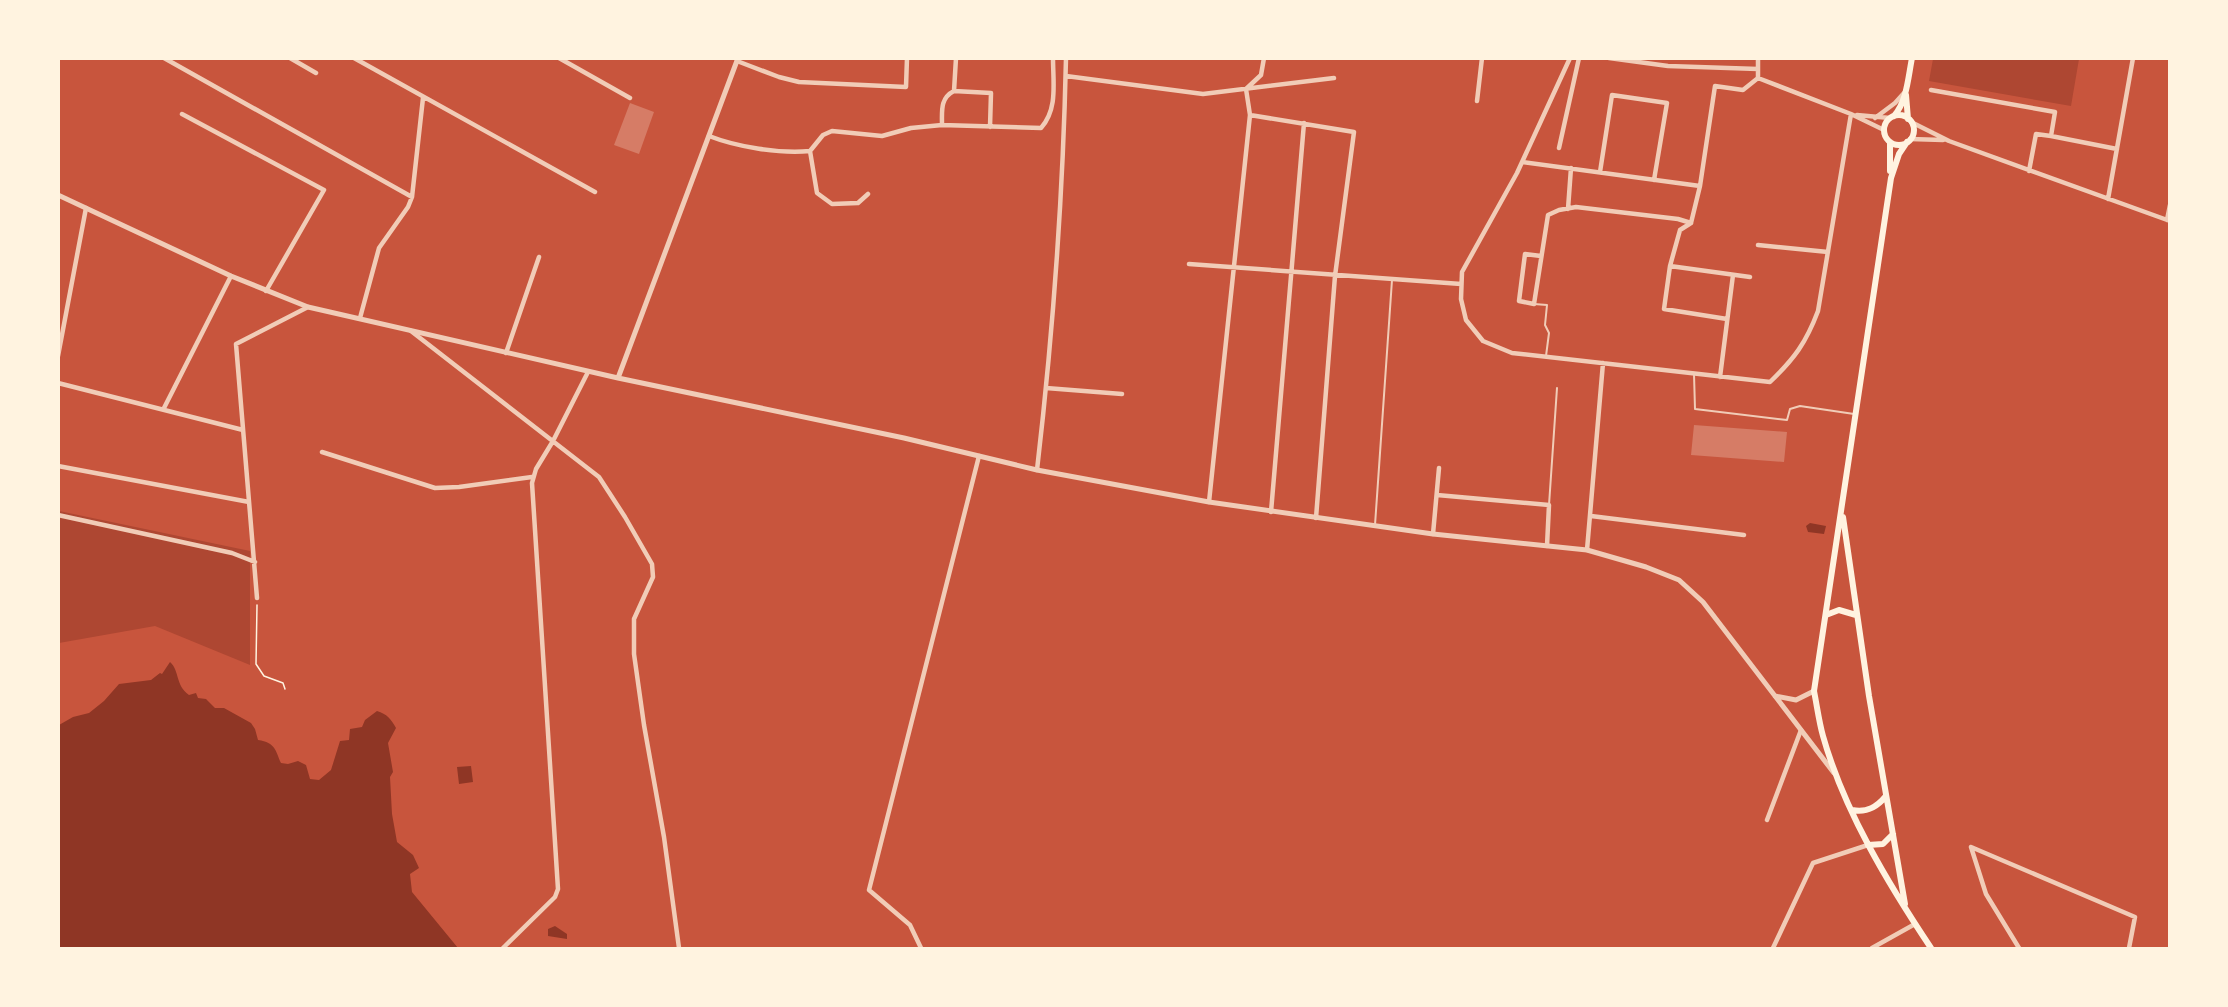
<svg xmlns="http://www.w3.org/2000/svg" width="2228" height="1007" font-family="Montserrat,sans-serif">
	<rect width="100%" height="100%" fill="#c8553d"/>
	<path fill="#ae4732" d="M1933,59V58L2079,59L2071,106L1929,81Z
		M59,511L250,551V665L155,626L59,643Z"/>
	<path fill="#8f3625" d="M1810,523L1826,526L1824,534L1808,532L1806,526Z
		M170,662C180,671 175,685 189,695L196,693L198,698L206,699L215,708H224L251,723L255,729L258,740C276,743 275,750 281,763L288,764L298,761L306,765L310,779L319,780L331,770L340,741L349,740L350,729L362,727L365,720L377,711C387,714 391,719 396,728L388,743L393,772L390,777L392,814L397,842L413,855L419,868L410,874L412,892L458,948H59V725L73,717L89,713L104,701L119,684L151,680L160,673L162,674Z
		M471,766L473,782L459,784L457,767Z
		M555,926L567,934V939L548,936V929Z"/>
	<path fill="#d67c66" d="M630,103L654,112L639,154L614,145Z
		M1694,425L1787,432L1784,462L1691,455Z"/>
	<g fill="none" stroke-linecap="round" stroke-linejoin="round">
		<path stroke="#fff3e0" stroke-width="1.5" d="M257,605L256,664L264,676L283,683L285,689"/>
		<path stroke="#f1ccb7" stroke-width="2" d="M1534,304L1547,305L1545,325L1549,333L1546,356
			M1694,374L1695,409L1787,420L1790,409L1800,406L1854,414
			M1549,505L1557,388
			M1375,525L1392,280"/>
		<path stroke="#f1ccb7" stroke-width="4.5" d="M164,58L412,197
			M290,58L316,73
			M354,58L595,192
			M559,58L630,98
			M956,58L954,91L991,93L990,127
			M1570,58L1517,173L1462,272L1461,299L1466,320L1483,341L1512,353L1770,382C1794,359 1806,343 1818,311L1851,114
			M1609,58L1668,66L1758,69
			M1758,58V78L1851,114L1884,130
			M737,61L779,77L799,82L906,87L907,58
			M1066,76L1203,94L1334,78
			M1931,90L2055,112L2051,136L2117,149
			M1477,101L1482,58
			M182,114L324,190L266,291
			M1250,115L1354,132L1335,276L1316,518
			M1857,115L1890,118
			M1875,118L1895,103L1904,93
			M1911,122L1949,141L2170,221
			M942,125C942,111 940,98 954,91
			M709,136C737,147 780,154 810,151L823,135L832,131L882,136L911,128L942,125L1041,128C1058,109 1053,83 1053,58
			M1910,139L1943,140
			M1559,148L1579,58
			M810,151L817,193L832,204L858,203L868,194
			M1522,162L1700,186
			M2029,171L2036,134L2051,136
			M1600,172L1612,95L1667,103L1654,180
			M2108,199L2133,58
			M1568,209L1571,168
			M2167,220L2170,205
			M1691,223L1700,186L1715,86L1743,90L1758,78
			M1758,245L1828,252
			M1541,256L1525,254L1519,301L1534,304L1548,215L1559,210L1576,207L1678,219L1691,223
			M1189,264L1461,284
			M1670,266L1680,230L1691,223
			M360,318L379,248L408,207L412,197L423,98
			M1727,319L1664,309L1670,266L1750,277
			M411,331L599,477L625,517L652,564L653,577L634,619V654L644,725L664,837L679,948
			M506,353L539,257
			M58,356L86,208
			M1720,377L1733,275
			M58,383L243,430
			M1046,388L1122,394
			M164,408L231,276
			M322,452L435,488L459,487L532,477
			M58,466L249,502
			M1037,470C1053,333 1063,196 1066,58
			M1437,495L1549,505L1547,546
			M1209,502L1250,115L1246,89L1261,75L1264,58
			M1271,512L1304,123
			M58,515L232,553L255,562
			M1591,516L1744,535
			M1433,534L1439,468
			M1587,550L1603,363
			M257,598L236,344L308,307
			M1767,820L1801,730
			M503,948L555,897L558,889L532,483L536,469L553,441L588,372
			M921,948L910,925L869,890L979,456
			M1773,948L1813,863L1868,845
			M1872,948L1915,924
			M2019,948L1986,894L1971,847L2135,917L2129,948"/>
		<path stroke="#f1ccb7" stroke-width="5" d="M738,58L618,378L904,438L1037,470L1209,502L1433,534L1587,550L1646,567L1679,580L1703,602L1834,773
			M58,195L231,276L308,307L618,378
			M1775,696L1796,700L1814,691"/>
		<path stroke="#fff3e0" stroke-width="6" d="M1906,95L1908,119
			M1884 130a15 15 0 1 1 30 0a15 15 0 1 1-30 0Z
			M1894,116C1907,101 1908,78 1912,58
			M1890,142V171
			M1907,142L1899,154L1891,178L1814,691C1817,706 1819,722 1823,736C1844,811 1889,885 1931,948
			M1843,517L1869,696L1905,904
			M1826,615L1839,610L1856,615
			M1852,810C1867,813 1877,807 1886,796
			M1868,845L1883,844L1893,834"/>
	</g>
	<rect width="2228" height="1007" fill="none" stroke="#fff3e0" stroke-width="120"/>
</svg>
